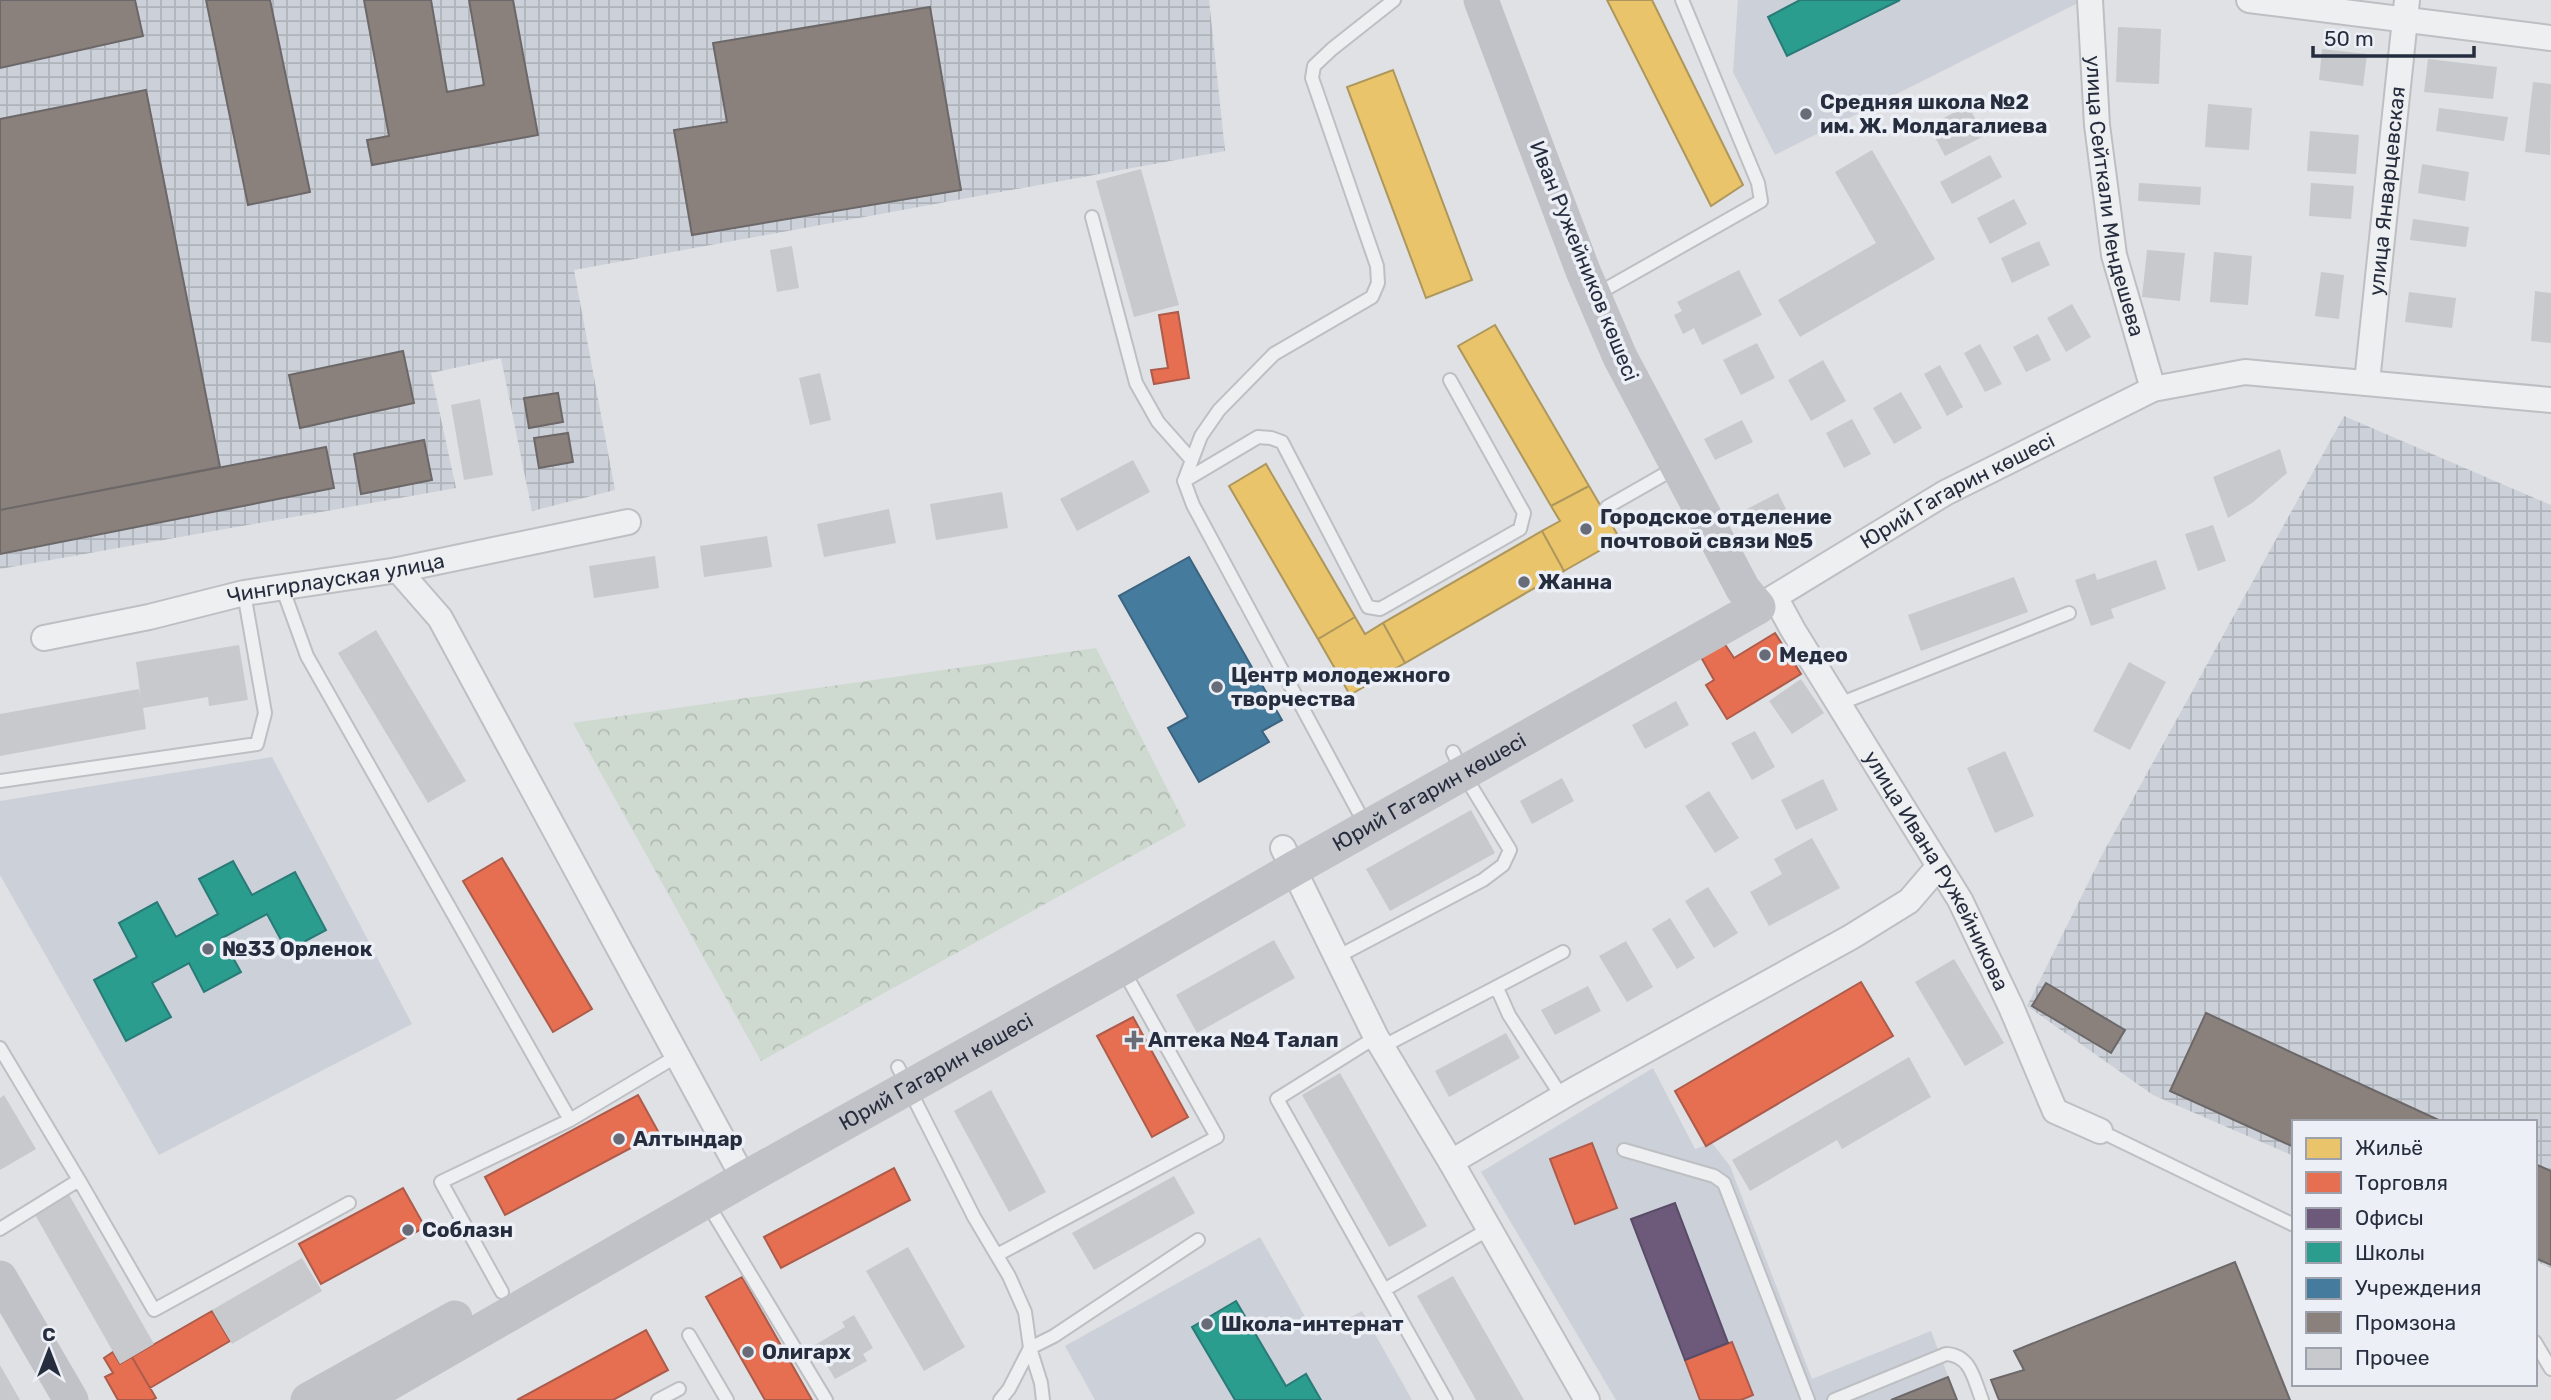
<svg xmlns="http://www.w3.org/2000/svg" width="2551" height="1400" font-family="Rubik,sans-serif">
	<defs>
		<pattern id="industrial-grid" width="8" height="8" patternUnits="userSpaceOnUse" patternTransform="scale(1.75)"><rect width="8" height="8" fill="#ccd0d8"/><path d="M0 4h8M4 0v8" fill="none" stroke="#afb3ba"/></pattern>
		<pattern id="park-crowns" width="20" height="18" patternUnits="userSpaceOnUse" patternTransform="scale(1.75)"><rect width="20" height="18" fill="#ced9cf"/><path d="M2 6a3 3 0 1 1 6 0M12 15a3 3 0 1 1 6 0" fill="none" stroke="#b1bbb3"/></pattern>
	</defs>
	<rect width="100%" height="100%" fill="#dfe1e5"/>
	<path fill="#ccd0d8" d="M1738,0H2077L2078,3L1775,155L1733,72Z
		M272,757L412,1024L159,1155L0,875V801Z
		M1653,1068L1695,1149L1712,1143L1730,1166L1812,1379L1931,1331L1957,1400H1616L1481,1172Z
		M1260,1237L1316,1336L1362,1311L1412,1400H1095L1065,1346Z"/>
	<path fill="url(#industrial-grid)" d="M0,0H1209L1225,151L574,270L615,490L532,511L501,358L431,373L456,488L0,569Z
		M2344,416L2551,505V1268L2535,1261V1122H2294V1156L2153,1095L2027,1006L2103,853Z"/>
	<path fill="url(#park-crowns)" d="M1096,648L1186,826L761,1061L573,723Z"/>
	<path fill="#e9c46a" stroke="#ae975d" stroke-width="2" d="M1607,0H1652L1743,185L1711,206Z
		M1393,70L1472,280L1426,298L1347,87Z
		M1495,325L1589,486L1551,506L1458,346Z
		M1266,464L1355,617L1318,639L1229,486Z
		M1589,486L1620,539L1564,571L1542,531L1560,521L1551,506Z
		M1542,531L1564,571L1405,663L1383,623Z
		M1355,617L1365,634L1383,623L1405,663L1350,695L1318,639Z"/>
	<path fill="#e76f51" stroke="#ad5b4b" stroke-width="2" d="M1178,312L1189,378L1154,384L1151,370L1168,368L1159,315Z
		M1775,633L1801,674L1727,719L1706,685L1714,680L1701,657L1724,643L1734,658Z
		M502,858L592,1009L553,1032L463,881Z
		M1861,982L1893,1036L1706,1146L1675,1091Z
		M1133,1017L1188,1117L1152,1137L1097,1036Z
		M638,1095L659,1133L505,1215L485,1177Z
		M1592,1143L1617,1208L1575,1224L1550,1159Z
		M894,1168L910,1200L781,1268L764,1237Z
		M403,1188L425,1227L321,1284L299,1244Z
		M742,1277L812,1400H765L706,1297Z
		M212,1311L230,1341L150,1388L132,1357Z
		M646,1330L668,1370L613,1400H517Z
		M1732,1342L1753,1395L1741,1400H1700L1685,1360Z
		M113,1352L120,1364L132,1357L156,1398L152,1400H118L105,1377L113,1373L104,1358Z"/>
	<path fill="#6d597a" stroke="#584c68" stroke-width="2" d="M1675,1203L1728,1343L1685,1360L1631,1219Z"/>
	<path fill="#2a9d8f" stroke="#297b77" stroke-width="2" d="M1800,0H1900L1787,56L1768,17Z
		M233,861L252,895L295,872L326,930L287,951L267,914L222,938L241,972L204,992L189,963L152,983L171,1017L126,1041L94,980L137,957L119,923L157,902L176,937L218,914L199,879Z
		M1236,1301L1286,1386L1306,1374L1321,1400H1235L1192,1327Z"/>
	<path fill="#457b9d" stroke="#3c6480" stroke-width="2" d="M1189,557L1282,720L1262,731L1269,742L1199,782L1168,728L1188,717L1119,596Z"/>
	<path fill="#8a817c" stroke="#6c6869" stroke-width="2" d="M0,0H135L143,36L0,68Z
		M206,0H270L310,192L248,205Z
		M364,0H431L447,92L484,85L469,0H513L538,135L372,165L367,140L389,136Z
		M930,7L961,190L692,235L674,130L727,122L713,43Z
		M146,90L220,467L0,510V119Z
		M403,351L414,403L300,428L289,375Z
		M558,393L563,422L529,428L524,398Z
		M568,433L573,462L539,468L534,438Z
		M424,440L432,480L361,494L354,454Z
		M326,447L334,488L0,554V510Z
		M2046,983L2125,1030L2111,1053L2032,1006Z
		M2206,1013L2443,1122H2294V1147L2170,1091Z
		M2535,1164L2551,1171V1265L2535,1258Z
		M2235,1262L2290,1400H1999L1991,1380L2024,1370L2014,1351Z
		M1948,1377L1957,1400H1891Z"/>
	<path fill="#c7c9cd" d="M2118,27L2161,29L2159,84L2116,82Z
		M2322,49L2367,54L2363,86L2319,80Z
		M2428,59L2497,67L2493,99L2424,92Z
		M2533,82L2551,84L2550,155L2525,152Z
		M2208,104L2252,108L2249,150L2205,147Z
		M1968,105L1984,136L1945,156L1929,126Z
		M2439,108L2508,117L2504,141L2436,131Z
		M2310,131L2359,135L2356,174L2307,171Z
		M1872,150L1935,259L1800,337L1778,300L1876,243L1835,172Z
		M1990,155L2002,177L1952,204L1940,182Z
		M2422,164L2469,172L2465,201L2418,193Z
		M1141,169L1179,305L1134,317L1096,181Z
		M2139,183L2201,187L2200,205L2138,201Z
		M2311,183L2354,186L2351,219L2309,216Z
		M2014,199L2027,224L1990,244L1977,218Z
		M2413,219L2469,227L2466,247L2410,240Z
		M2039,241L2050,265L2012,283L2001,258Z
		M792,246L799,288L777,292L770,250Z
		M2147,250L2185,253L2180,301L2142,297Z
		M2214,252L2252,256L2248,305L2210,302Z
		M1739,270L1762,315L1702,345L1694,328L1683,334L1674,315L1682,311L1677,302Z
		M2321,272L2344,275L2339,319L2315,316Z
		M2535,291L2551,293V343L2531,341Z
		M2409,292L2456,298L2452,328L2405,322Z
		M2072,304L2091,337L2066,352L2047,318Z
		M2038,334L2051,360L2026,372L2013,347Z
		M1757,343L1775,378L1741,395L1723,360Z
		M1980,344L2002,384L1985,392L1964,353Z
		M1823,360L1846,401L1811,421L1788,380Z
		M1940,365L1963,407L1947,416L1924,374Z
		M820,373L831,420L810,425L799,378Z
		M1901,392L1922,428L1894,444L1873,408Z
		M480,399L493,475L464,480L451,405Z
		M1852,419L1871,454L1844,468L1826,433Z
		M1742,420L1753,442L1715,460L1704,439Z
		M2280,449L2287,473L2252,503L2228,518L2213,477Z
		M1133,460L1150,492L1077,531L1060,499Z
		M1002,492L1008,528L936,540L930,504Z
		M1778,493L1787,511L1752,529L1743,511Z
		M889,509L896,543L824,557L817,524Z
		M2213,525L2226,561L2198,571L2185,534Z
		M767,536L772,567L704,577L700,546Z
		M655,556L659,588L594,598L589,566Z
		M2156,560L2166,589L2111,609L2114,618L2091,626L2075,580L2095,573L2097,580Z
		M2014,577L2028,612L1921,651L1908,615Z
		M376,630L466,781L428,803L338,653Z
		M239,645L248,700L209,706L208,697L143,708L146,729L0,756V714L139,689L141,699L136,662Z
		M2129,662L2166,682L2130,750L2093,731Z
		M1801,679L1824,713L1792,734L1769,701Z
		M1676,701L1689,725L1645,749L1632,725Z
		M1755,731L1775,767L1752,780L1731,743Z
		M2005,751L2034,816L1995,833L1967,768Z
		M1562,778L1574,801L1532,824L1520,801Z
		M1823,779L1838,810L1796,830L1781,800Z
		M1709,791L1739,838L1715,853L1685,806Z
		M1471,810L1495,853L1390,911L1366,869Z
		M1812,838L1840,888L1769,926L1750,892L1782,874L1774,859Z
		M1708,887L1738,933L1714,948L1685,901Z
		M1670,918L1695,958L1677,969L1652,929Z
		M1274,940L1295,978L1197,1033L1176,995Z
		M1626,941L1653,987L1627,1002L1599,956Z
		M1954,959L2004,1043L1965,1066L1915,982Z
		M1588,986L1601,1011L1555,1035L1541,1010Z
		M1506,1033L1520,1058L1449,1097L1435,1071Z
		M1909,1057L1931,1097L1842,1149L1837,1140L1750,1191L1732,1160Z
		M1340,1073L1427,1226L1389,1247L1302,1095Z
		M991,1090L1046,1192L1009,1212L954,1111Z
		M4,1095L36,1149L0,1170V1098Z
		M1174,1176L1195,1213L1094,1270L1072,1233Z
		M68,1193L154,1344L120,1364L34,1213Z
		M908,1247L965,1347L924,1371L866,1271Z
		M302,1258L322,1291L232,1344L212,1310Z
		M1453,1276L1524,1400H1476L1417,1296Z
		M854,1315L873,1348L863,1354L867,1361L835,1379L815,1345L845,1327L842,1322Z
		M0,1365L20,1400H0Z"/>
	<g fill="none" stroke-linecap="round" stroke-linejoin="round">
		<g stroke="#bdbfc3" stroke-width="16">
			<path id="lane" d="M1092,217L1136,383L1158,422L1190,458
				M1597,294L1761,201L1758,183L1682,0
				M1184,481L1201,436L1219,410L1274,354L1372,297L1378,283L1377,266L1312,78L1314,66L1332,49L1394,0
				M1607,507L1677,467
				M282,587L307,656L570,1120
				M1839,704L2069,613
				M0,781L257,744L265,713L244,593
				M1365,824L1193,505L1184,481L1258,437L1271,438L1282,442L1368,607L1380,609L1520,529L1524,513L1450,380
				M1335,958L1483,880L1503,865L1510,850L1463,773L1453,752
				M1497,988L1509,1015L1562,1097
				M1376,1037L1277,1099L1446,1400
				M1382,1047L1563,952
				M0,1048L79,1180
				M898,1067L974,1217L1009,1276L1025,1312L1030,1348L1009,1389L1000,1400
				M2100,1131L2294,1225
				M1624,1150L1714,1176L1724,1183L1808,1400
				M706,1201L826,1400
				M0,1229L79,1180L154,1310L349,1203
				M997,1255L1217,1137L1122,968
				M1384,1290L1489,1229
				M502,1292L441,1182L570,1120L677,1056
				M689,1335L727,1400
				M2535,1342L2551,1369
				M658,1400L679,1389
				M1043,1400L1041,1383L1030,1348L1054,1336L1198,1240
				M1834,1400L1946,1354C1971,1355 1974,1380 1982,1400"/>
		</g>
		<g stroke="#bdbfc3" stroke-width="28">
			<g id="street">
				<path id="s1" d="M2090,0L2097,125L2114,255L2153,389"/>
				<path d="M2249,0L2551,38"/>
				<path id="s2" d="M2367,382L2407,0"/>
				<path d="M398,570L440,618L744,1179"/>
				<path id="s3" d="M1775,597L1793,630L1960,900L2011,1007L2055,1111L2100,1131"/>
				<path id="s4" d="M1758,607L1945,493L2153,389L2245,372L2551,400"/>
				<path id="s5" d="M44,638L149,617L244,593L398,570L628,522"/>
				<path d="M1283,848L1376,1037L1451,1162L1587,1400"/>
				<path d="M1451,1162L1574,1090L1851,937L1909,901L1939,866"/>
			</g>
		</g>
		<use href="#lane" stroke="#eeeff1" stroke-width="12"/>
		<use href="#street" stroke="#eeeff1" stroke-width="24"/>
		<g stroke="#c0c2c7" stroke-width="35">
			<path d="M0,1278L71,1400"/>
			<path d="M308,1400L455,1318"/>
			<path id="s6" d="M360,1400L744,1179L1122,968L1295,868L1758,607L1743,589L1620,357L1583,271L1481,0"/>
		</g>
	</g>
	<g fill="#676c78" stroke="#eceff5" stroke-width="2.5">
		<circle cx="1806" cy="114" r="7"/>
		<circle cx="1586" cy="529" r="7"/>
		<circle cx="1524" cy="582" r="7"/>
		<circle cx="1765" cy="655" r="7"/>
		<circle cx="1217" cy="687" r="7"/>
		<circle cx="208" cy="949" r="7"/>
		<path d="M1130.5 1029.5h7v7h7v7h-7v7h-7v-7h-7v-7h7z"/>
		<circle cx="619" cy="1139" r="7"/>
		<circle cx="408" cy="1230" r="7"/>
		<circle cx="1207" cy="1324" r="7"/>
		<circle cx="748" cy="1352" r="7"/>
	</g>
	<g text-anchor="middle" stroke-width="7" stroke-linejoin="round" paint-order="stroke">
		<g font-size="21" font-weight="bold" fill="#262d3e" stroke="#eceff5" text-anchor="start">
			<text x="1820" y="109">Средняя школа №2<tspan x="1820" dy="24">им. Ж. Молдагалиева</tspan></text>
			<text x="1600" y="524">Городское отделение<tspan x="1600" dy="24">почтовой связи №5</tspan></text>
			<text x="1538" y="589">Жанна</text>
			<text x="1779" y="662">Медео</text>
			<text x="1231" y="682">Центр молодежного<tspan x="1231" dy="24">творчества</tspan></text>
			<text x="222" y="956">№33 Орленок</text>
			<text x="1148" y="1047">Аптека №4 Талап</text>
			<text x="633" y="1146">Алтындар</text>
			<text x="422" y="1237">Соблазн</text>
			<text x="1221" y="1331">Школа-интернат</text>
			<text x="762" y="1359">Олигарх</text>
		</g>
		<g font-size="21" fill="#262d3e" stroke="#eceff5">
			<text dy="7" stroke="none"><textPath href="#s2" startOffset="192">улица Январцевская</textPath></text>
			<text dy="7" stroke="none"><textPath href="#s1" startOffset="198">улица Сейткали Мендешева</textPath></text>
			<text transform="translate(1584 261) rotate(68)" y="7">Иван Ружейников көшесі</text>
			<text dy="7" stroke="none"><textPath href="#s4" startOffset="231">Юрий Гагарин көшесі</textPath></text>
			<text dy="7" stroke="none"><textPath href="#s5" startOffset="298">Чингирлауская улица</textPath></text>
			<text dy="7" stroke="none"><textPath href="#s6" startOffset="1230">Юрий Гагарин көшесі</textPath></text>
			<text dy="7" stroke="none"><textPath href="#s3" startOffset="318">улица Ивана Ружейникова</textPath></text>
			<text dy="7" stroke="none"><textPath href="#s6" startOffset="663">Юрий Гагарин көшесі</textPath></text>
		</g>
	</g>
	<rect x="2292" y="1120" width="245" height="266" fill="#eceff5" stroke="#9da1ac" stroke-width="2"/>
	<rect x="2306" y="1138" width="35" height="21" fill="#e9c46a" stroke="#9da1ac" stroke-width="2"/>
	<text x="2355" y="1155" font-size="21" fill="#262d3e">Жильё</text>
	<rect x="2306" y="1172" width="35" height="21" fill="#e76f51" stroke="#9da1ac" stroke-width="2"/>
	<text x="2355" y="1190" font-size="21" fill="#262d3e">Торговля</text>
	<rect x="2306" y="1208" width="35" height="21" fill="#6d597a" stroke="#9da1ac" stroke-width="2"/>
	<text x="2355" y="1225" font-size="21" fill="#262d3e">Офисы</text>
	<rect x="2306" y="1242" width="35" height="21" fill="#2a9d8f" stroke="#9da1ac" stroke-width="2"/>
	<text x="2355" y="1260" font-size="21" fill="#262d3e">Школы</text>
	<rect x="2306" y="1278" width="35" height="21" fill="#457b9d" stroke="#9da1ac" stroke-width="2"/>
	<text x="2355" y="1295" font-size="21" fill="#262d3e">Учреждения</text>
	<rect x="2306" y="1312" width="35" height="21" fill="#8a817c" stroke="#9da1ac" stroke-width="2"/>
	<text x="2355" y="1330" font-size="21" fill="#262d3e">Промзона</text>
	<rect x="2306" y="1348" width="35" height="21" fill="#c7c9cd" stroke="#9da1ac" stroke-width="2"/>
	<text x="2355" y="1365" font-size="21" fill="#262d3e">Прочее</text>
	<g transform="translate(49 1351)" stroke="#eceff5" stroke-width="5" paint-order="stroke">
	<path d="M0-5L12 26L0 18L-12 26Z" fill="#262d3e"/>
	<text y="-10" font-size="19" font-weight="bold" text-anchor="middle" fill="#262d3e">С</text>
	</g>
	<path d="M2313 46v10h161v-10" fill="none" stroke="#262d3e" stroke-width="3.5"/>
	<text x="2324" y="46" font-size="21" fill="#262d3e" stroke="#eceff5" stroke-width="5" paint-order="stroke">50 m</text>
</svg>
